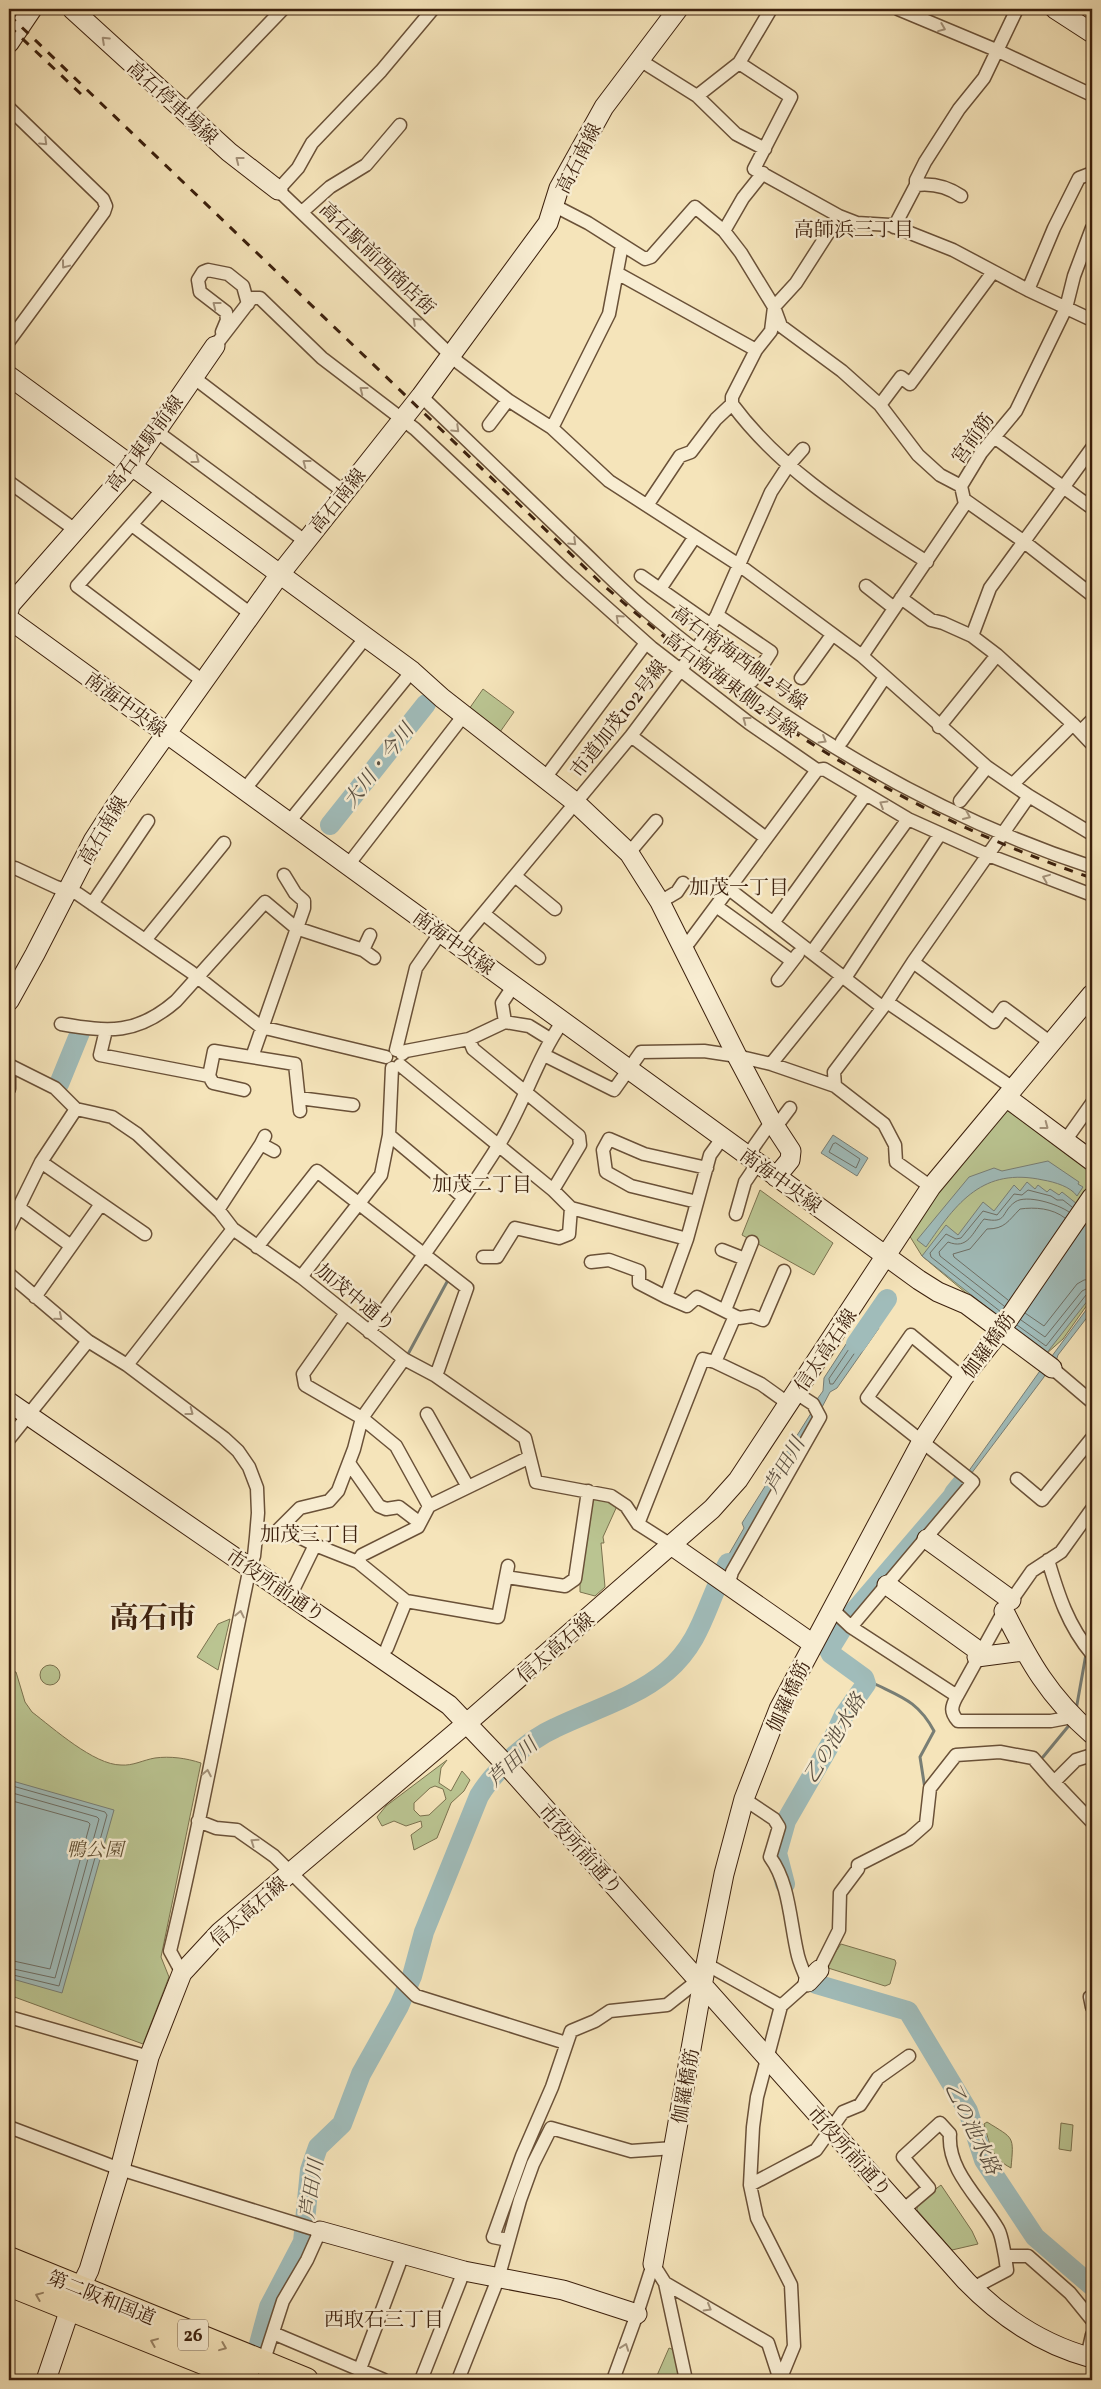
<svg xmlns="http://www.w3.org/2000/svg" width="1101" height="2389" font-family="Vollkorn,'Noto Serif JP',serif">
	<rect width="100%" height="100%" fill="#f5e4ba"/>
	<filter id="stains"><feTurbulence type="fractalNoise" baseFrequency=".004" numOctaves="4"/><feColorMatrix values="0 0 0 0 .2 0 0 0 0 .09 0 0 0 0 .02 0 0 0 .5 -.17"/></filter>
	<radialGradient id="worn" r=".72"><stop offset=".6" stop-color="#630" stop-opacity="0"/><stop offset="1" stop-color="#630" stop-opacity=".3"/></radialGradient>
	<path fill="#bac491" stroke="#7b724f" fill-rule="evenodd" d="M483,689L514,712L500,732L469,709Z
		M1013,1106L1092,1166V1298L1063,1339L1046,1354L1041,1356L922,1256L909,1235L932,1199L1005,1109Z
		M760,1190L833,1243L814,1275L742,1235Z
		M598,1496L617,1506L603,1537L604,1543H601L605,1587L595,1596L580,1592V1575L591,1501Z
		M230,1619L218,1670L197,1657L218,1624Z
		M40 1675a10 10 0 1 1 20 0a10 10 0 1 1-20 0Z
		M9,1671L16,1672L25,1702L32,1712C53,1728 94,1765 121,1765C133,1766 143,1760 155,1758C170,1756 186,1758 201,1763L161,1957L169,1977L143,2044L9,1995Z
		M447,1760L441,1768L439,1783L451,1791L462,1771L470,1780L464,1791L451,1803L437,1838L414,1850L411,1835L422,1827L421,1821L406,1826L394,1821L382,1826L377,1817L386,1806ZM435,1786L443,1789L446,1799L429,1815L420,1816L414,1810V1803L430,1788Z
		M841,1944L895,1960L896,1963L890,1984L885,1986L825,1967Z
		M987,2122C1014,2139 1014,2135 1011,2168C990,2157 990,2144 984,2124Z
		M1061,2123L1073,2125L1071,2151L1059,2149Z
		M941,2185L972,2231L978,2244L952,2250L917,2210V2203Z
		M669,2348L674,2350L680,2380H655Z"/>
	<path fill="#a0bcba" stroke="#787e75" d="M833,1135L868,1158L857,1176L821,1153Z
		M1048,1161L1079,1182L1078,1184L1083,1187L1077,1196C1071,1187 1055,1182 1043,1180C983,1167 957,1202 926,1247L917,1240L969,1177L994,1168L1002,1171Z
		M1027,1182L1035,1189L1038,1185L1047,1192L1050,1189L1059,1195L1062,1192L1092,1216V1295L1046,1354L922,1256L946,1225L958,1235L983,1202L994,1211L1014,1185L1020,1191Z
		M883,1296L891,1301L881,1315L874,1310Z
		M1092,1302V1311L1058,1355L1055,1364L1049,1360Z
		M863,1318L879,1328L837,1388L830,1392L820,1411L815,1402L823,1391L824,1378Z
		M1042,1368L1046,1371L1044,1377L971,1474L968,1472Z
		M813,1410L816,1416L727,1572L718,1573L744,1528L742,1523Z
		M9,1780L114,1810L62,1993L9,1978Z"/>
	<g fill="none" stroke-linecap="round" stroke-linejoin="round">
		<path stroke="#6e6e64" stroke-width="1" d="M836,1143L860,1159L856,1168L829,1152L833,1144Z
			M1008,1300L954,1257L953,1254L970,1249L987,1229C1005,1229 1008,1221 1020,1209C1035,1207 1052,1208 1065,1218
			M1004,1306L940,1256L939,1252L948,1242C968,1250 972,1233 984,1219C1008,1224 1000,1213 1015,1202C1026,1194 1058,1204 1069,1212
			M1001,1312L931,1257L930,1253L946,1234L956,1239L961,1238L983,1211L997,1215L1014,1194L1022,1195L1028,1190L1051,1196L1057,1200H1063L1072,1207
			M1025,1313L1044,1326L1077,1284L1084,1280L1092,1279
			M1021,1320L1045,1337L1082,1291L1092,1286
			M1017,1325L1046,1346L1086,1295L1092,1293
			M865,1326L870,1329V1331L833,1384H830L829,1379Z
			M9,1785L105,1812L107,1815L59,1986L9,1974
			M9,1792L97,1817L99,1819L55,1978L9,1968
			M9,1800L88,1822L90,1824L50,1969L9,1960"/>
		<path stroke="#787e75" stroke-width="3" d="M407,1356L448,1280
			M1088,1642L1092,1616
			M866,1684L873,1683C901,1697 918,1701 934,1731L920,1757L925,1789
			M1076,1710L1086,1654
			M1043,1757L1071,1723"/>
		<path stroke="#a0bcba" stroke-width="20" d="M330,825L426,704
			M59,1084L81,1030
			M856,1344L887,1299
			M954,1493L963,1482
			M785,1884L777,1853L786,1821L831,1743L844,1715L866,1684L864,1678L831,1654L829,1650L850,1616L952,1497
			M816,1984L908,2011L968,2111L984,2160L1035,2237L1092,2286
			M259,2344L269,2307L303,2242L310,2170L318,2147L342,2124L361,2074L399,2006L412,1976L424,1932L479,1796C494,1771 528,1740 555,1728C592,1710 635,1698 667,1671C703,1640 706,1603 728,1563"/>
		<g stroke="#6a5138" stroke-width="15">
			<path id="street" d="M433,9L381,71L312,143L298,168L278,190L459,363L508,400L552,428L609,481L739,565L862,656L987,767L1029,796L1092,834
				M771,9L739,63L791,97L754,169L839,216L857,223L890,225L953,250L1028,290L1092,320
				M898,9L996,50L1092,95
				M638,59L697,96L736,134L765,149
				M697,96L739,63
				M9,108L103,199L106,206L104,212L9,341
				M185,111L283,9
				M916,185C932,183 948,187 961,196
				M555,206L588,223L645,259L651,257L695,207L724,231L741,253L774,307L781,326L842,371L880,405L918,455L940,475L961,486
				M302,212L330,187L366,165L400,125
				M839,216L796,283L774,307L771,331L756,350L732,397V404C783,473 856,516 927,562
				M894,227L916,185V180L925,162L959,109L984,78L1017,9
				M724,231L743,198L763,173
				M617,273L756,350
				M1028,290L1054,228L1079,178L1092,173
				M222,332L227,320L226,312L200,292L198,280L203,272L208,270L228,274L243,286L248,304
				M215,346L252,298H260L322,358L415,429L568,573L652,648L749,723L817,770L824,769L908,819L988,855L1092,895
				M193,377L344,492
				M421,396C471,444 521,492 571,540C596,563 620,589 647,611C778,722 929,814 1092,867
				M880,405L901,377L910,384L993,272
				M489,425L508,400
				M552,428L609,314L622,245
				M156,431L305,541
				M994,437L1092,508
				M9,482L74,529
				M163,489L77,586L203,681
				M965,500L1023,541L1092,595
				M648,504L680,456L691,452L716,419L732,404
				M132,525L251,614
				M641,576L711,625
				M866,586L894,608
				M660,589L694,538
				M901,598L931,620L943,623L972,636L997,655L1073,724L1092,744
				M717,615L771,652L752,681L717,656
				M972,636L990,588L1092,448
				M862,656L965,504L961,486L981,453L1016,411L1066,308L1074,276L1092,228
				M801,678L832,635
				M939,727L997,655
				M1081,731L1092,720
				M631,736L766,838
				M842,741L885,677
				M545,778L643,647
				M1013,784L1073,724
				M245,789L366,637
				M960,801L987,767
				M289,822L412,671
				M629,853L656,821
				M348,865L464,715
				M9,868H15L56,887L78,894L191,972L261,1027L386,1057
				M515,876L555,909
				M729,889L882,1007
				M660,902L677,892L683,883
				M92,904L148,821
				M716,906L792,961
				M484,914L539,958
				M773,923L866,794
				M146,939L224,843
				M458,944L631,736L700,644L717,615L771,492L788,466L803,449
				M684,949L817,770
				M363,950L370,935
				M812,952L908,819
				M913,962L994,1022L1004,1008L1051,1043
				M845,978L940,834
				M778,980L798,954
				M887,1002L1013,1088
				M505,1022L502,1003L514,985
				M61,1024C109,1032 137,1035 176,1001L265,902L296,928L363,950L374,958
				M106,1030L100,1055L209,1076L214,1051L295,1064L300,1111
				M469,1039L473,1049L579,1136L580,1145L553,1190
				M396,1050L416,968L441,932
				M402,1054L406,1051L469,1039L505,1022L529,1026L550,1039
				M544,1055L614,1090L641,1052L704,1051L737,1056L771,1064L835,1086L884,1124L895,1145L896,1162L931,1187
				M252,1057L304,908V901L295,893L284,875
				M771,1064L842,976
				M9,1065L55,1088L76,1109L112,1117L137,1134L220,1212L233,1229L301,1277L404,1359L436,1376L525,1438L536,1482L611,1496L626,1506L638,1524L671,1545
				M400,1065L553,1190L571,1208L687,1239
				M9,1069V1089
				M209,1076L213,1083L244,1090
				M835,1086L834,1072L887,1002L913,962L1029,796
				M299,1098L353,1105
				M389,1135L463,1197
				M265,1136L261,1144L274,1151
				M1065,1141L1092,1103
				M748,1155L769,1125L778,1124L790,1108
				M41,1162L145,1234
				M697,1202L631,1186L606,1172L603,1150L609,1139L644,1154L707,1168
				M18,1207L71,1246
				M218,1210L261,1144
				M736,1214L745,1182L758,1163
				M9,1227L41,1162L76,1109
				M257,1247L317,1171L467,1288L436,1376
				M722,1250L745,1259
				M483,1257H497L515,1228L559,1238L569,1234L571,1208
				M591,1262L609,1260L639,1271V1283L666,1297
				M9,1274L88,1341L127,1365L224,1438L238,1451L249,1467L257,1488L258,1513L256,1537L254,1556L250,1567C223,1695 201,1824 170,1951L182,1973
				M301,1277L381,1175L389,1135L392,1068
				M35,1297L101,1204
				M725,1310L752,1242
				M346,1313L303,1374L305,1385L362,1418L396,1446L429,1506
				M735,1316L739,1318L752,1316L763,1320L784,1271
				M369,1332C412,1270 458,1210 498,1146C523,1107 536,1059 563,1021
				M715,1362L761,1384L789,1404
				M127,1365L233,1229
				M1052,1368L1092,1402
				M427,1414L468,1487
				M9,1439L88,1341
				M349,1463L379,1506L386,1509L399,1507L420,1523
				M1017,1479L1042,1500L1092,1438
				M638,1524L703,1359L715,1362L735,1316L697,1297L687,1306L666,1297L687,1239L710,1155L723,1137
				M276,1532L291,1533L315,1545L358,1562L406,1601L498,1617L508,1566
				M256,1537L276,1532L300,1508L329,1501L338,1491L354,1449L362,1418L404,1359
				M1048,1560C1058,1594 1068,1626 1092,1654
				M358,1562L362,1555L418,1527L429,1506L528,1458
				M506,1577L565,1586L575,1579L588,1491
				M295,1586L315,1545
				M728,1586L732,1572L820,1417L813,1404L796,1393
				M832,1609L851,1627L957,1696L1004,1611L1032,1571L1061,1552L1092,1509
				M851,1627L973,1482L867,1398L911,1335L963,1378
				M387,1648L406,1601
				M957,1696C951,1707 950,1712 958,1721H1051L1072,1717
				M1054,1782L1092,1822
				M744,1799L774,1819L779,1827L770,1857C790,1884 790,1924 798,1956C800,1964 804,1973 808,1982L781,2006L757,2097L753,2127L750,2185L757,2218L791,2285L794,2346L780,2380
				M198,1821L216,1828L237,1830L274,1856L416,1996L566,2043
				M706,1964L781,2006
				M819,1970L839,1930L840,1893L858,1869V1865L909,1839L926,1824L930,1788L956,1755L1000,1752L1033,1758L1054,1782L1076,1760L1092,1755
				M1092,1996L1090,1997L1092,2007
				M9,2017L149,2057
				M9,2127L120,2169L320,2231L307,2260L283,2301L263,2363
				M750,2185L816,2150L843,2112L860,2105L878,2078L909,2056
				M903,2210L929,2188L903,2157L940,2123L950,2134C947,2171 981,2199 998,2229C1002,2236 1003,2247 1005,2256H1028L1070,2293L1092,2320
				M508,2240L493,2237L522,2156L552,2087L571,2031L595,2021L610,2011L667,2005L691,1986L703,1987
				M653,2264L665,2283L686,2380
				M665,2283L768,2343L780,2380
				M973,2288L1007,2270L1005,2256
				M273,2333L384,2380
				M1087,2357L1092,2335
				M360,2369L403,2254
				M421,2380L464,2271
				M458,2380L498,2279L520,2200L533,2164L551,2128L631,2151L674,2148
				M613,2380L637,2314L653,2264"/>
		</g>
		<g stroke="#3c200d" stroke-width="21">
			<path id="secondary" d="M72,9L229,152L278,190
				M1055,9L1092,33
				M9,43L32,9
				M9,376L412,671L442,698L575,802L629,853L660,902L737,1056L772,1122L791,1151L790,1160L776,1177
				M9,610L10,605L133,465L215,346
				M9,619L919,1280L938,1292L966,1304L1052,1368
				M9,1001L35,954L93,841L122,796L280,574L421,396L548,223L559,188L604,107L678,9
				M1006,1097L1092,1161
				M9,1402L449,1705L510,1769L966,2281C1001,2317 1043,2345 1092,2358
				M927,1539L1011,1600
				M671,1545L813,1644
				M887,1585L980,1652
				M1004,1611C1029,1661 1049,1697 1092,1734
				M977,1657L1024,1651
				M808,1982L819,1970
				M320,2231L464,2271L563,2290L637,2314
				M653,2264L706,1964L724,1874L744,1799L779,1709L922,1441L963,1378L1001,1330L1092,1197
				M46,2380L70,2309L89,2270L120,2169L149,2057L182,1973L220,1932L467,1723L712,1509L738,1480L931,1187L1092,994"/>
		</g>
		<g stroke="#3c200d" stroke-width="26">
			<path id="highway" d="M9,2259L306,2380
				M9,2284L248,2380"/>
		</g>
		<use href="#street" stroke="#f8edd2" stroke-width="12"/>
		<use href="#secondary" stroke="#f8edd2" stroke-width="19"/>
		<use href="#highway" stroke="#f5e4ba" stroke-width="24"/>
		<path stroke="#3c200d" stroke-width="3" stroke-dasharray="9 9" stroke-linecap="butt" d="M9,15L601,583C751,716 902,813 1092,878
			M9,26L82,95"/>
	</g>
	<defs><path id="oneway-chevron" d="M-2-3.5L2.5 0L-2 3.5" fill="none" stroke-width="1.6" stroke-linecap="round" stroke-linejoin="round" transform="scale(1.25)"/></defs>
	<g stroke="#a39179">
		<use href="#oneway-chevron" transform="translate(942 28) rotate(22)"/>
		<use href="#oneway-chevron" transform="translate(105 40) rotate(-137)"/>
		<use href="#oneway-chevron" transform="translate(44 142) rotate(44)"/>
		<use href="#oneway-chevron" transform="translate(239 160) rotate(-142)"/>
		<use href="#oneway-chevron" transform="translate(65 265) rotate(127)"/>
		<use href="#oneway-chevron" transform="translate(216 305) rotate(-142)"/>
		<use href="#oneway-chevron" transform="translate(416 321) rotate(-136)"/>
		<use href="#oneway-chevron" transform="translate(363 390) rotate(-142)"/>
		<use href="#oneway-chevron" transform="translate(456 429) rotate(44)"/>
		<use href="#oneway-chevron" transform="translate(196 460) rotate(36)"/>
		<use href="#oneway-chevron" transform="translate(306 463) rotate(-143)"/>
		<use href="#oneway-chevron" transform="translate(573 542) rotate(44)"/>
		<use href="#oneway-chevron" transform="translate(619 618) rotate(-138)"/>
		<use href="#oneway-chevron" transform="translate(746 720) rotate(-143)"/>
		<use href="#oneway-chevron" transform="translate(823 740) rotate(31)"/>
		<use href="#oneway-chevron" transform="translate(883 804) rotate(-149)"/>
		<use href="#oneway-chevron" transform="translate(967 816) rotate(24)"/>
		<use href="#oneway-chevron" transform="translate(1046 878) rotate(-158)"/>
		<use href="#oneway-chevron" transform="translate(1045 1126) rotate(37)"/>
		<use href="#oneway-chevron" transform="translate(59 1317) rotate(40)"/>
		<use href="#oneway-chevron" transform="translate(190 1412) rotate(37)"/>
		<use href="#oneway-chevron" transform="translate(240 1614) rotate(-78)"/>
		<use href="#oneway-chevron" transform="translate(207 1773) rotate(-79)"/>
		<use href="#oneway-chevron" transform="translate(254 1842) rotate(-145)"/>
		<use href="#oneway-chevron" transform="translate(708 2308) rotate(30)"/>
		<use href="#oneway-chevron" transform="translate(625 2347) rotate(-70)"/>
	</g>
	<g stroke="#988264">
		<use href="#oneway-chevron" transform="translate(39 2296) rotate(-158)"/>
		<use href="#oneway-chevron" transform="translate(154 2342) rotate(-158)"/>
		<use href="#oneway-chevron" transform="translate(223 2347) rotate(22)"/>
	</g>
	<g text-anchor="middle" stroke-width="5" stroke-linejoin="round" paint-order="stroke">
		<rect fill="#f8edd2" stroke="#745e48" stroke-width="1" x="178" y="2319.5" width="30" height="31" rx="4"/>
		<g font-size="18" font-weight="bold" fill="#3c200d">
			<text x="193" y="2341">26</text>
		</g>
		<g font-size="19" fill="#3c200d" stroke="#f8edd2">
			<text transform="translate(173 102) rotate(42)" y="7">高石停車場線</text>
			<text transform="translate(578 158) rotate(-63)" y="7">高石南線</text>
			<text transform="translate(378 258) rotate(44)" y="7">高石駅前西商店街</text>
			<text transform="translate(972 438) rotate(-54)" y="7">宮前筋</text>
			<text transform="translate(144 443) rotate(-53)" y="7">高石東駅前線</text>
			<text transform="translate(337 500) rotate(-51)" y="7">高石南線</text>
			<text transform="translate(740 657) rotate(36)" y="7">高石南海西側2号線</text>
			<text transform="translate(731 684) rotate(37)" y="7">高石南海東側2号線</text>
			<text transform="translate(126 704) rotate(36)" y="7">南海中央線</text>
			<text transform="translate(618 718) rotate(-52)" y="7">市道加茂102号線</text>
			<text transform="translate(102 830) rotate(-59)" y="7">高石南線</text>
			<text transform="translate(454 942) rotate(36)" y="7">南海中央線</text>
			<text transform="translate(781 1180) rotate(36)" y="7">南海中央線</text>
			<text transform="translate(356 1297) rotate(39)" y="7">加茂中通り</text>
			<text transform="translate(988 1345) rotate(-54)" y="7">伽羅橋筋</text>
			<text transform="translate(825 1350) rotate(-56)" y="7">信太高石線</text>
			<text transform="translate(276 1585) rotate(34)" y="7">市役所前通り</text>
			<text transform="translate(555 1647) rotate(-41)" y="7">信太高石線</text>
			<text transform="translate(788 1696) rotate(-65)" y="7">伽羅橋筋</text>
			<text transform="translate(581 1849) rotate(48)" y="7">市役所前通り</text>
			<text transform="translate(248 1911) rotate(-41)" y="7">信太高石線</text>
			<text transform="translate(685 2086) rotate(-80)" y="7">伽羅橋筋</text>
			<text transform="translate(850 2151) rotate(48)" y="7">市役所前通り</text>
			<text transform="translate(102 2297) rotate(22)" y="7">第二阪和国道</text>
		</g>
		<g font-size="19" font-style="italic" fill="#625135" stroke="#f8edd2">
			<text x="95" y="1856">鴨公園</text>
		</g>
		<g font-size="20" fill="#3c200d" stroke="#f8edd2">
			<text x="854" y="236">高師浜三丁目</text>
			<text x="739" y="894">加茂一丁目</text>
			<text x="482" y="1191">加茂二丁目</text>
			<text x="310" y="1541">加茂三丁目</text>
			<text x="384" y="2326">西取石三丁目</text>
		</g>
		<g font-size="20" font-style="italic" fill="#5a4f41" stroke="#f8edd2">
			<text transform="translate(378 765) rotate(-52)" y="7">大川・今川</text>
			<text transform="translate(784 1465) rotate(-60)" y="7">芦田川</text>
			<text transform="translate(834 1738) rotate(-59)" y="7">乙の池水路</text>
			<text transform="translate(512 1762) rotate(-43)" y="7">芦田川</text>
			<text transform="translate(973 2128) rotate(64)" y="7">乙の池水路</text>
			<text transform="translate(311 2189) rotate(-81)" y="7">芦田川</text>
		</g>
		<g font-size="29" font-weight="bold" fill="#3c200d" stroke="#f8edd2">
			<text x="153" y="1627">高石市</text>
		</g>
	</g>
	<rect width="1101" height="2389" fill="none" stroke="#f5e4ba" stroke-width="30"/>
	<rect x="10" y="10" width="1081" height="2369" fill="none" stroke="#3c200d" stroke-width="2.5"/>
	<rect x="15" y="15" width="1071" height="2359" fill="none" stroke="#3c200d"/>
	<rect width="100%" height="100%" filter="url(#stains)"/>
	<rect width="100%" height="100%" fill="url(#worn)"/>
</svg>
